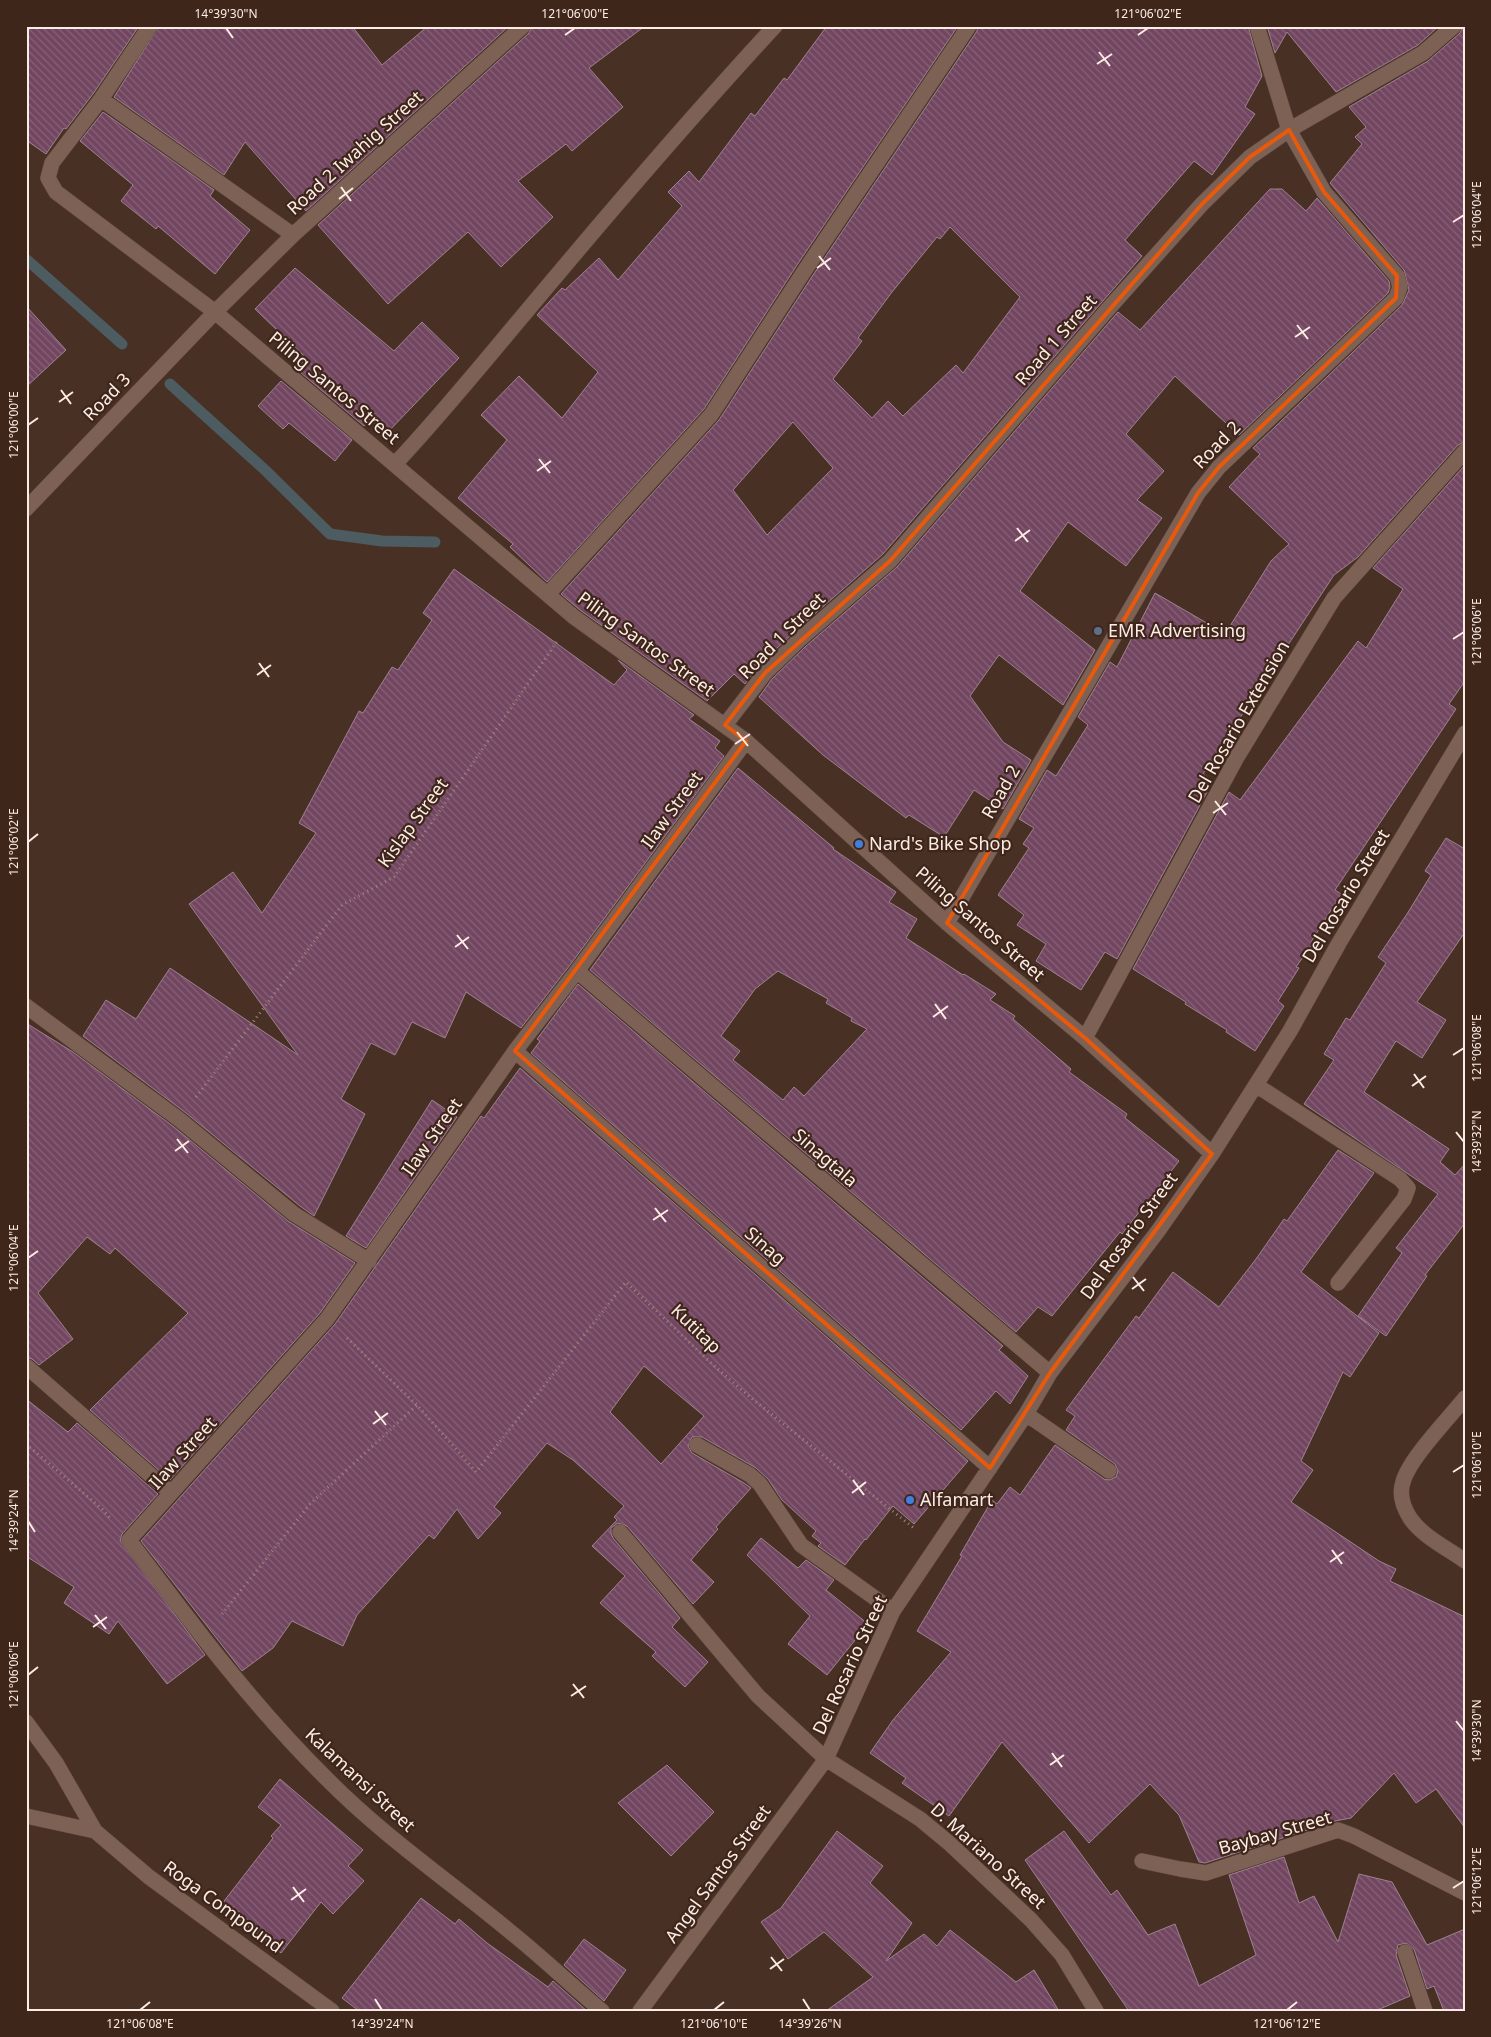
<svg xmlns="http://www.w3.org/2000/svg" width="1491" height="2037" font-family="'Noto Sans',sans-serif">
	<defs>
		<pattern id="building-back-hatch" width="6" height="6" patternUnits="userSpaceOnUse" patternTransform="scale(1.25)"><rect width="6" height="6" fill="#724660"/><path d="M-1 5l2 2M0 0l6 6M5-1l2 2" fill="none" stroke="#876177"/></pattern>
	</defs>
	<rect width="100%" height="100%" fill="#483025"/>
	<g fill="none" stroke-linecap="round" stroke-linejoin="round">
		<path stroke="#4c5c60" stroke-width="11" d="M26,259L122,344
			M170,384L265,470L330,534L382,541L435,542"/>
	</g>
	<path fill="url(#building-back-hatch)" stroke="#9e8291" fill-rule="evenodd" d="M26,26H139L93,94L66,129L64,128L46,154L26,140Z
		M159,26H352L382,65L428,26H509L306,211L245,142L224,175L114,97Z
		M532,26H645L589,68L623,107L572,151L566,144L518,181L553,217L501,267L468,232L388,304L318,225L529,33Z
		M827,26H958L797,265L704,409L547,582L510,547L513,544L458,498L507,440L481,415L519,376L562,418L598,372L537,315L562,288L565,290L599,258L618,280L682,206L668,192L689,171L699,182L751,113L755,116L784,78L787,80Z
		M978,26H1248L1262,76L1245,107L1255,114L1212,175L1194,161L1125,240L1142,256L883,554L793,633L758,666L745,684L734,674L707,701L580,610L561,594L719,420L813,275L977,31ZM950,227L1020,297L963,373L956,365L903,416L888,401L872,418L833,379L862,341L858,338L892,292L937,237L940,239ZM793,422L833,468L767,535L733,490Z
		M1267,26H1439L1418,45L1336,92L1287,32L1275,53Z
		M1463,26H1465V442L1458,445L1358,557L1334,575L1203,774L1213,781L1117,959L1105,952L1081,990L1036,961L1046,944L1017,925L1024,915L998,895L1029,848L1023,844L1034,828L1019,819L1047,770L1056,776L1088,725L1078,717L1110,662L1117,667L1155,593L1224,633L1229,625L1230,626L1271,561L1289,544L1229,487L1260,454L1253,448L1402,305L1409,290L1404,270L1330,183L1362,144L1355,137L1366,127L1349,107L1428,61L1460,33Z
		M103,112L214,190L210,196L250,230L215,274L158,226L156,229L121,201L133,185L80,141Z
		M1270,189H1282L1306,211L1317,198L1389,281L1390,287L1388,293L1239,435L1175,376L1126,434L1164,471L1137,500L1162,518L1126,566L1068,522L1020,591L1095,650L1063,705L999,655L970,696L1003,742L1031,760L1003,809L974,790L944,837L909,815L906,818L823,755L759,697L772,679L805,647L897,567L1118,312L1140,330Z
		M295,268L394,351L422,322L459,358L386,434L370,419L364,426L294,367L304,356L255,309Z
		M26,306L66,350L26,387Z
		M281,381L352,440L335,461L289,423L283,429L258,406Z
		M1465,465V681L1449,704L1456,709L1335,890L1341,894L1311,942L1313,943L1296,967L1299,968L1278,1001L1284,1006L1255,1051L1226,1032L1227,1030L1185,1004L1186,1002L1133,969L1229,792L1240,800L1358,641L1366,648L1403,589L1373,568Z
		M454,569L614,685L627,670L618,660L694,715L689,719L720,741L715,748L724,756L570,965L521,1028L466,992L445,1038L412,1022L395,1055L371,1043L341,1099L365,1114L314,1216L300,1206L186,1113L83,1036L106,1000L136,1019L170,968L298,1055L189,904L233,872L262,913L316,833L299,823L350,728L359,711L363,713L392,667L398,670L432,620L423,613Z
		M738,768L834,848L833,849L896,892L889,902L917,919L906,938L963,975L964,974L996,994L990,1000L1015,1016L1013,1019L1071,1069L1069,1072L1127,1114L1125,1118L1179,1161L1122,1234L1120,1232L1052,1316L1038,1307L1016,1332L590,970ZM778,971L828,999L826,1003L852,1018L851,1021L867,1029L804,1096L794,1087L783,1100L733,1060L740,1051L721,1036L755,989Z
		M1446,838L1465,849V932L1417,1002L1446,1020L1422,1058L1396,1041L1364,1092L1449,1149L1440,1162L1455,1175L1465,1164V1223L1425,1275L1427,1276L1386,1336L1358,1316L1402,1253L1396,1248L1438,1194L1304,1104L1334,1060L1324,1054L1346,1018L1350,1020L1386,963L1378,957L1407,914L1431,875L1425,871Z
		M578,984L1003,1346L999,1350L1028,1376L1010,1404L996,1391L961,1430L531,1053L540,1041L537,1039Z
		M26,1023L73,1052L174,1127L288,1221L355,1263L320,1313L170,1480L90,1410L188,1313L115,1248L110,1254L87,1237L38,1293L73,1339L39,1365L32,1359L26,1357Z
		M520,1068L968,1461L914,1524L893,1506L866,1540L865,1539L845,1565L818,1546L821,1543L812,1536L816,1531L782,1500L768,1479L756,1468L702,1437H692L688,1446L692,1453L744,1483L751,1488L716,1527L718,1529L691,1560L714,1582L693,1604L627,1526L618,1523L611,1528V1533L613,1538L680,1618L672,1627L708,1662L685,1687L652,1656L656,1652L600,1603L625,1576L592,1546L617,1520L614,1517L624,1506L573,1460L547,1443L494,1507L501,1513L478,1539L457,1509L434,1539L429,1535L357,1615L343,1646L292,1621L273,1648L242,1671L141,1541L335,1324L481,1116L484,1118ZM644,1366L704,1416L661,1464L610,1412Z
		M432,1100L457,1117L366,1248L346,1236Z
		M1338,1150L1374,1173L1301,1272L1379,1333L1350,1377L1343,1372L1301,1461L1313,1470L1291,1502L1379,1561L1396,1569L1390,1581L1465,1617V1828L1436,1789L1416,1803L1394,1773L1351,1818L1335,1821L1205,1863L1199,1862L1179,1815L1150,1784L1089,1843L1002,1742L949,1816L902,1783L906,1778L870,1753L893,1720L951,1652L917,1631L962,1556L960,1555L992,1500L997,1504L1010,1487L1020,1495L1055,1445L1104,1479L1109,1480L1116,1477L1118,1471L1115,1464L1066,1430L1075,1416L1066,1410L1136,1316L1139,1318L1173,1272L1219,1307L1256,1259L1284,1219L1287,1221Z
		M26,1399L68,1432L77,1423L158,1494L122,1534L120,1541L205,1655L167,1684L118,1621L109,1634L64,1603L74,1587L26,1556Z
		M761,1538L798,1568L806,1560L834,1580L826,1590L868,1624L827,1675L788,1644L810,1616L747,1555Z
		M667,1765L714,1812L671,1856L618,1803Z
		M280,1779L363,1850L348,1866L364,1881L333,1914L321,1902L281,1953L221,1905L273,1838L271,1836L281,1825L258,1807Z
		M837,1831L883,1866L870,1883L912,1923L886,1961L924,1934L937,1946L950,1930L1016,1982L1034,1970L1059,2011H826L873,1977L824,1932L788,1959L761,1922L781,1908Z
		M1064,1831L1111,1895L1117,1890L1148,1935L1175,1924L1199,1986L1256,1955L1229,1875L1284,1857L1299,1903L1314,1896L1338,1942L1359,1874L1392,1882L1427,1945L1465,1929V2011H1444L1434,1986L1427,1989L1414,1949L1406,1943L1398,1945L1396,1955L1410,1996L1375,2011H1129L1025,1860Z
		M421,1898L455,1924L459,1919L487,1943L548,1987L553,1981L587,2011H359L342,1998Z
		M584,1939L626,1970L604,2001L564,1965Z"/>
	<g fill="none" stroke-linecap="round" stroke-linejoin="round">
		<g stroke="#644e45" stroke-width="16">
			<path id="minor" d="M150,26L101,99L52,163L48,178L56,192L215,312L574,617L746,741L947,923L1085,1038L1212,1154
				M101,99L293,235
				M395,464C441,415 483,363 526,312C607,215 689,119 775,26
				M26,509L215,312L293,235L523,26
				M548,594L711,415L805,270L969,26
				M725,725L765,673L799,640L890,561L1109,308L1202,204L1250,157L1289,130L1423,53L1454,26
				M947,923L1198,493L1219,467L1396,298L1400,287L1397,276L1324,192L1289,130L1257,26
				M577,971L1050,1373
				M26,1006L180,1120L294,1214L369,1261
				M1085,1038L1237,757L1334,598L1465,451
				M515,1051L990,1468
				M1256,1085L1400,1179L1408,1188L1404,1199L1338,1283
				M26,1366L171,1493
				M1465,1398C1449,1418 1409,1459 1403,1482C1399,1494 1403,1507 1410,1518C1423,1537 1447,1548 1465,1561
				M1026,1414L1109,1471
				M697,1445L750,1475L760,1484L801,1545L893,1611
				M620,1532L758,1696L826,1759L920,1819L949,1843L1031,1920L1062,1955L1096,2011
				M26,1722L56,1763L95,1831L149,1877L332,2011
				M26,1816L95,1831
				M1142,1861L1180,1869L1206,1873L1338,1830L1354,1836L1465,1893
				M1405,1952L1425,2011
				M602,2011C572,1986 544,1959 513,1934C452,1883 383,1836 327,1779C253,1706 191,1623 129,1540L327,1319L515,1051L577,971L746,741
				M640,2011L826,1759L893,1611L1026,1414L1050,1373L1158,1231L1212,1154L1290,1031L1339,943L1465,733"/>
		</g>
		<path stroke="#9d8980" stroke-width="3" stroke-dasharray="1 4" stroke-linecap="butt" d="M196,1097L342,905L394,877L558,640
			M347,1338L417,1405L476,1472L626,1282L712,1364L750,1397L915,1529
			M26,1444L102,1509L112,1520
			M222,1614L310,1504L417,1405"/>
		<use href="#minor" stroke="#7d6155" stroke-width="15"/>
	</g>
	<path fill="none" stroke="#e8590c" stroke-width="4" stroke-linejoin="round" d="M1289,130L1324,192L1397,276L1396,298L1219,467L1198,493L947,923L1085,1038L1212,1154L1050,1373L990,1468L515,1051L746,741L725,725L765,673L890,561L1202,204L1250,157Z"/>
	<path fill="none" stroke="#fdece5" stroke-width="2" d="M226,28L233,38M565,35L575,28M1138,35L1148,28M1099,52L1110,66M1097,64L1112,54M341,187L351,201M339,199L353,188M1453,222L1464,215M819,256L830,270M817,268L831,258M1297,325L1308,339M1295,337L1310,327M61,390L71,404M59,402L73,392M28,425L38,418M539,459L550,473M537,471L551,461M1017,528L1028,542M1015,541L1030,530M1453,639L1464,632M259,663L269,677M257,675L271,665M737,732L748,746M735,744L750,734M1215,801L1226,815M1213,813L1228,803M28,842L38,834M457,935L468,949M455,947L469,937M935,1004L946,1019M933,1017L948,1006M1453,1055L1464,1048M1414,1074L1424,1088M1412,1086L1426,1076M1456,1132L1464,1142M177,1139L188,1153M175,1151L189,1141M655,1208L666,1222M653,1220L668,1210M28,1258L38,1251M1133,1277L1144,1291M1132,1289L1146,1279M375,1411L386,1425M373,1424L388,1413M1453,1472L1464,1465M853,1480L864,1495M852,1493L866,1482M28,1521L35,1532M1332,1550L1342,1564M1330,1562L1344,1552M95,1615L106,1629M93,1627L107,1617M28,1675L38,1667M573,1684L584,1698M571,1696L586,1686M1456,1721L1464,1731M1052,1753L1062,1767M1050,1765L1064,1755M293,1887L304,1902M1453,1888L1464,1881M291,1900L306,1889M771,1957L782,1971M770,1969L784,1959M375,1999L382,2010M803,1999L810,2010M140,2010L150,2002M714,2010L724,2002M1287,2010L1297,2002"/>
	<circle fill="#5c6f8a" stroke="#3e261b" stroke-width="2" cx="1098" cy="631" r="5"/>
	<g fill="#3f7fe0" stroke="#3e261b" stroke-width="2">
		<circle cx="859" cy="844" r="5"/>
		<circle cx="910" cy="1500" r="5"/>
	</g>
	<g text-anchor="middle" stroke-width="4.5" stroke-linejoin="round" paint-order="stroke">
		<g font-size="18" fill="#fdece5" stroke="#3e261b">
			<text transform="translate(355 153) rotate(-42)" y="6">Road 2 Iwahig Street</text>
			<text transform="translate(1056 340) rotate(-49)" y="6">Road 1 Street</text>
			<text transform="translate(334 388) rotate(40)" y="6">Piling Santos Street</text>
			<text transform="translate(107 397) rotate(-46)" y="6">Road 3</text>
			<text transform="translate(1217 445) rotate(-46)" y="6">Road 2</text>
			<text transform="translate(782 636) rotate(-45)" y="6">Road 1 Street</text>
			<text transform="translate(646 644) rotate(36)" y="6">Piling Santos Street</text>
			<text transform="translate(1239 722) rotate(-60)" y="6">Del Rosario Extension</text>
			<text transform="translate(1001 792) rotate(-60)" y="6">Road 2</text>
			<text transform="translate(672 810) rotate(-54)" y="6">Ilaw Street</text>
			<text transform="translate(413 823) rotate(-54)" y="6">Kislap Street</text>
			<text transform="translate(1346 896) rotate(-59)" y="6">Del Rosario Street</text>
			<text transform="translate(980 924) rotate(41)" y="6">Piling Santos Street</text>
			<text transform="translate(432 1137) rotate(-55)" y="6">Ilaw Street</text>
			<text transform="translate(825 1158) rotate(41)" y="6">Sinagtala</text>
			<text transform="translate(1129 1236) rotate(-54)" y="6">Del Rosario Street</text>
			<text transform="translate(765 1246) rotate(41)" y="6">Sinag</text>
			<text transform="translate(696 1329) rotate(44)" y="6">Kutitap</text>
			<text transform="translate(183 1453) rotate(-48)" y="6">Ilaw Street</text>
			<text transform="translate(850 1665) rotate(-65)" y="6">Del Rosario Street</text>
			<text transform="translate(360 1780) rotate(43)" y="6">Kalamansi Street</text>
			<text transform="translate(1275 1833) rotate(-16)" y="6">Baybay Street</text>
			<text transform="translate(988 1856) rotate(42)" y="6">D. Mariano Street</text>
			<text transform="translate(718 1874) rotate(-54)" y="6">Angel Santos Street</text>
			<text transform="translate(223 1907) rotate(36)" y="6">Roga Compound</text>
		</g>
		<g font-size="18" fill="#fdece5" stroke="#3e261b" text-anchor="start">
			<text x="1108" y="637">EMR Advertising</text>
			<text x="869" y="850">Nard's Bike Shop</text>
			<text x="920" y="1506">Alfamart</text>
		</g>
	</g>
	<rect width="1491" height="2037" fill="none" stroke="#3e261b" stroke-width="55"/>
	<rect x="28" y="28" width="1436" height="1982" fill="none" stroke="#fdece5" stroke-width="2"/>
	<g font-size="12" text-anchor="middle" fill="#fdece5">
		<text x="226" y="18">14°39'30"N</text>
		<text x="575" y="18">121°06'00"E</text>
		<text x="1148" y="18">121°06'02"E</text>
		<text transform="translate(1477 215) rotate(-90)" y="4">121°06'04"E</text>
		<text transform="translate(14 425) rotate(-90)" y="4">121°06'00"E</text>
		<text transform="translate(1477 632) rotate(-90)" y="4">121°06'06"E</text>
		<text transform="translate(14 842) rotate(-90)" y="4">121°06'02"E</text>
		<text transform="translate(1477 1048) rotate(-90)" y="4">121°06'08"E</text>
		<text transform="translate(1477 1142) rotate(-90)" y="4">14°39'32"N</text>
		<text transform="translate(14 1258) rotate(-90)" y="4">121°06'04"E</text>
		<text transform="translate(1477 1465) rotate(-90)" y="4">121°06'10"E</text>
		<text transform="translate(14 1521) rotate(-90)" y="4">14°39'24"N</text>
		<text transform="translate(14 1675) rotate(-90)" y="4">121°06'06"E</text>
		<text transform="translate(1477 1731) rotate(-90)" y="4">14°39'30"N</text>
		<text transform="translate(1477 1881) rotate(-90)" y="4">121°06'12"E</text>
		<text x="140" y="2028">121°06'08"E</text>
		<text x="382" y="2028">14°39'24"N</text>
		<text x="714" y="2028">121°06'10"E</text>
		<text x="810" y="2028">14°39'26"N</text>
		<text x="1287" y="2028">121°06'12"E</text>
	</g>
</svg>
